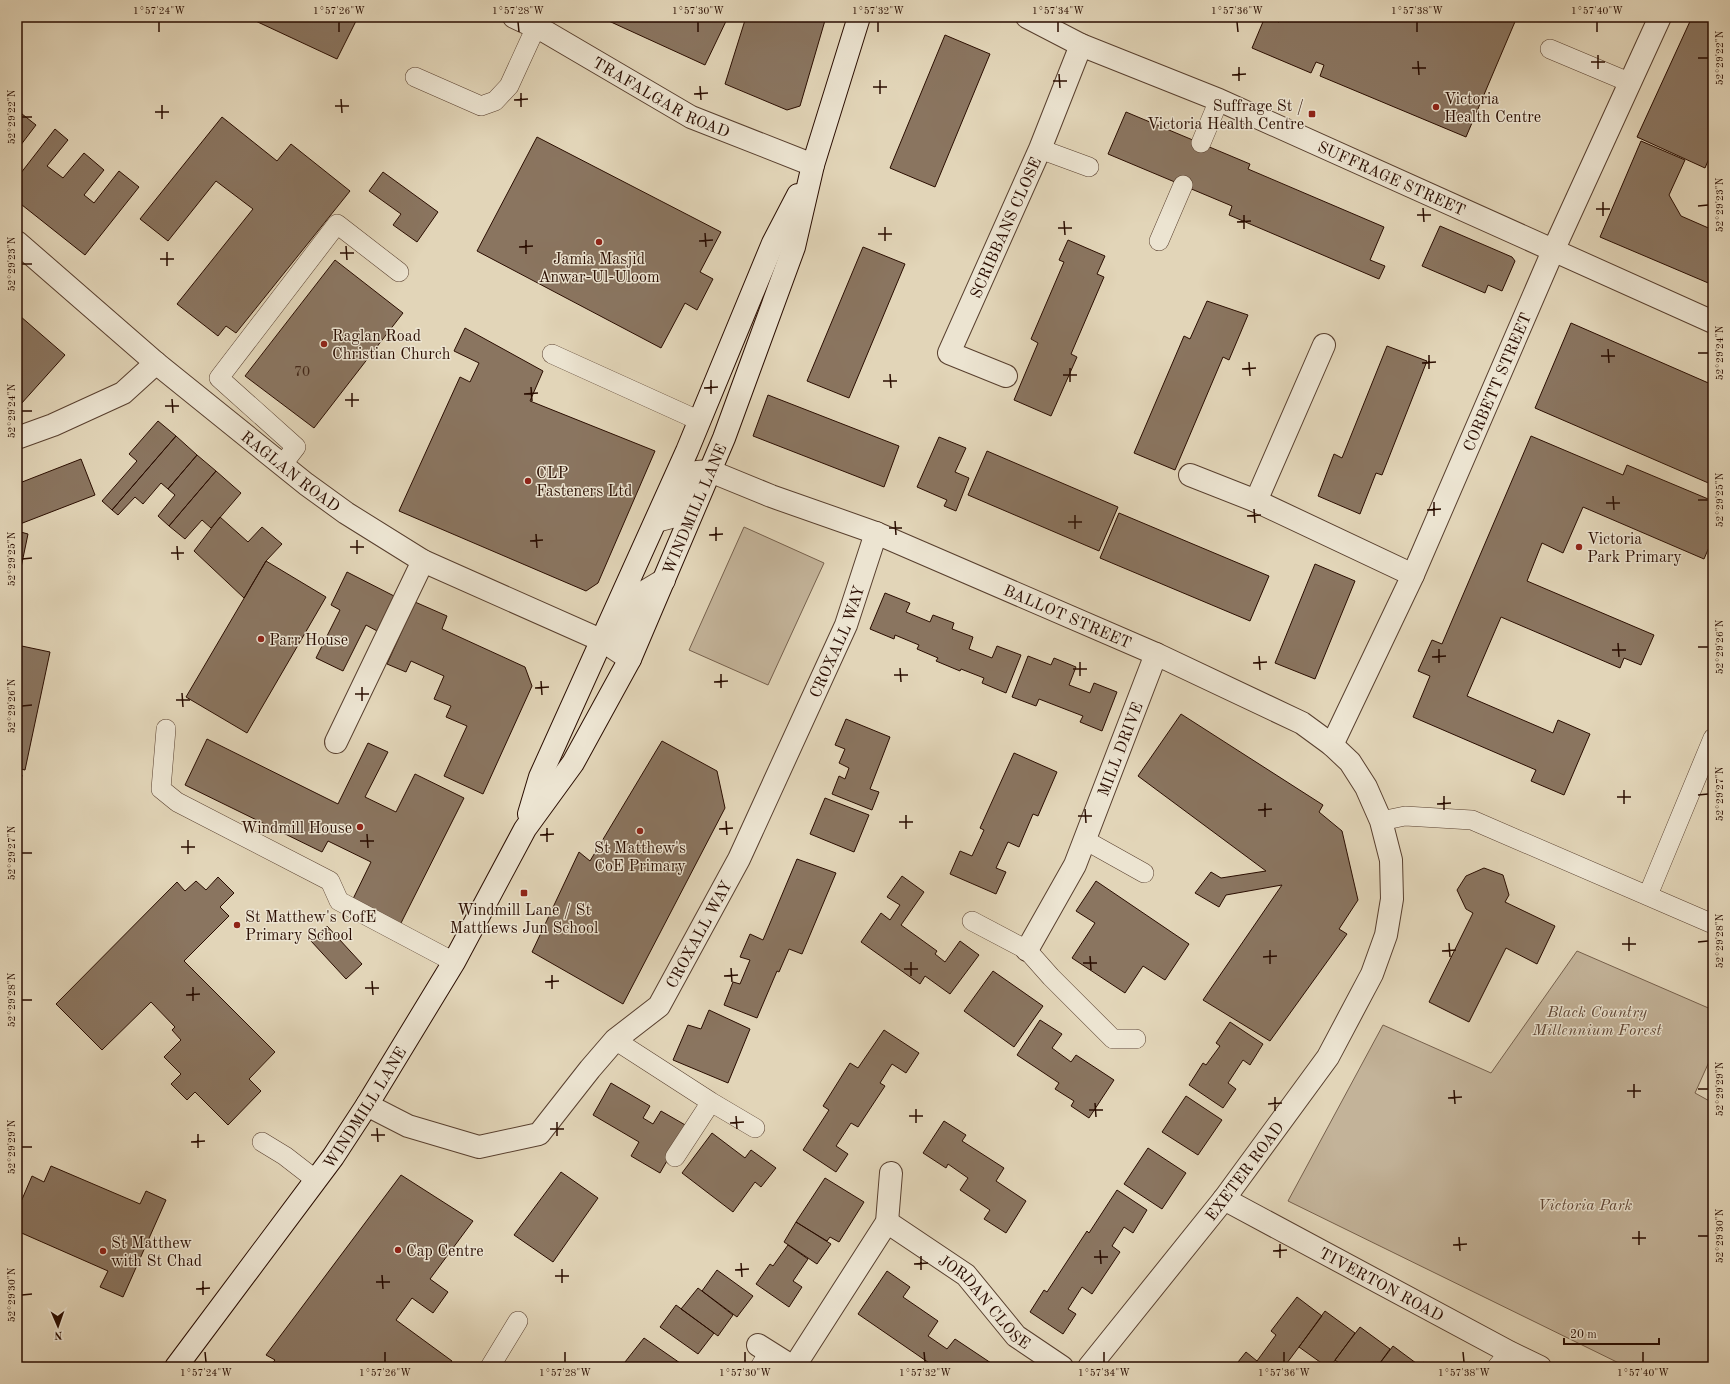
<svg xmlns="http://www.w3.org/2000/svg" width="1730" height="1384" font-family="'Old Standard TT',serif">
	<rect width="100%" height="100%" fill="#e2d5b8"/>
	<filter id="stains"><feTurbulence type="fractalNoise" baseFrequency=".005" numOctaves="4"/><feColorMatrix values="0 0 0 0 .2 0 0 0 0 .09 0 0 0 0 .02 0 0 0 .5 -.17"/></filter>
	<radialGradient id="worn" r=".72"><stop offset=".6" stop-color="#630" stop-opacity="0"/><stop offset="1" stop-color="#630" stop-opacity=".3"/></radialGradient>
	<path fill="#c3b399" stroke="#76604c" d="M744,527L824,563L768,685L689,650Z
		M1577,951L1713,1010V1053L1695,1093L1713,1103V1367H1627L1288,1201L1383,1025L1491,1073Z"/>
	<path fill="#8a7560" stroke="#2a0d00" d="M247,17H358L337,59Z
		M600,17H728L705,65Z
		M746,17H826L800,106L787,110L725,84Z
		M1265,17L1279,22L1281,17H1517L1466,137L1320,76L1324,65L1316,62L1311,73L1252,48Z
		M1692,17H1713V149L1705,168L1637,137Z
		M945,35L990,54L935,187L890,168Z
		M17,110L36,125L17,150Z
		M1126,112L1250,164L1248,169L1384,227L1370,260L1385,266L1379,279L1229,215L1232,206L1108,154Z
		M222,117L277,161L291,144L350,191L236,333L226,326L218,336L177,304L253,209L216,181L168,241L140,219Z
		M55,129L68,140L47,166L63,178L84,153L104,170L84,195L94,203L119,171L139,187L85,255L17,201V178Z
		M537,137L721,232L700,272L713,279L697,310L685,303L661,348L477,251Z
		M1641,141L1685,160L1669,195L1681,216L1713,230V285L1600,237Z
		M383,172L438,212L417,242L393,225L401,214L369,191Z
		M1440,226L1512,257L1515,261L1502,291L1488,285L1485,293L1422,266Z
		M1068,240L1105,256L1097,274L1104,277L1071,354L1077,357L1051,416L1014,400L1038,343L1031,339L1064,262L1059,260Z
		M863,247L905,264L849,398L807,381Z
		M335,260L403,313L314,428L245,376Z
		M1207,301L1248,315L1229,360L1223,357L1175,470L1134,453L1184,336L1190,339Z
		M20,316L65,355L21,404L17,400V319Z
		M1571,323L1713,385V485L1535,408Z
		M465,328L543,371L530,401L655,451L598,583L586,591L399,511L460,377L470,382L479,363L454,351Z
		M1387,346L1427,361L1382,475L1376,473L1360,514L1318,496L1334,454L1342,458Z
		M768,395L899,446L884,487L753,436Z
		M158,421L176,436L112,510L102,501L137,461L129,454Z
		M176,436L197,455L168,489L161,483L143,504L135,497L118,515L112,510Z
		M1531,436L1623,475L1627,465L1713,501V538L1704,559L1583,507L1563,553L1542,543L1527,581L1654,635L1641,665L1624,658L1620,668L1501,617L1467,696L1553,733L1558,720L1590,734L1564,795L1531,781L1536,770L1413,717L1430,676L1418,671L1432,640L1442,644Z
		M939,437L966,448L955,472L969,478L956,511L944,506L947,500L917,487Z
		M987,451L1118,507L1099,551L968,495Z
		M197,455L216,471L169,526L158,516L175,495L168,489Z
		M81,459L95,495L20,524L17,517V484Z
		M216,471L241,493L211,528L202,520L185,539L169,526Z
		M1119,513L1269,576L1250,621L1100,558Z
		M220,517L248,542L262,527L282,544L266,561L244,598L194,551Z
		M17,531L28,534L17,587Z
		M266,561L326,597L247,733L186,697Z
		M1315,564L1355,581L1315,679L1275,663Z
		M347,572L396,597L379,632L366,625L343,671L316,658L340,610L331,605Z
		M885,593L910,603L906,612L930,622L933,615L954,623L952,629L973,637L969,649L992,658L997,646L1021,655L1006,693L982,683L984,678L961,669L960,671L936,661L938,658L917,649L919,645L895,635L894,639L870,629Z
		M415,602L447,616L442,629L525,667L532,686L483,794L444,776L467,726L446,717L451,706L434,699L444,676L411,661L406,672L387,664Z
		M17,645L50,652L25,770L17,768Z
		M1028,656L1051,665L1054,658L1076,667L1069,685L1090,693L1094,683L1117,692L1102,731L1080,722L1083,716L1039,699L1036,706L1012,697Z
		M1181,714L1323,805L1319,812L1342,831L1358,900L1339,929L1347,934L1270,1041L1203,1000L1282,885L1226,895L1219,907L1195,893L1211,872L1221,878L1266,871L1138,776Z
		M846,719L890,737L870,789L879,792L872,810L832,794L839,776L845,779L849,768L839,763L845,749L835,745Z
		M207,739L338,804L368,743L388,752L365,797L396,812L415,774L464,798L400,925L352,901L371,862L328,841L322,852L185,785Z
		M662,741L717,771L725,808L623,1004L532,952L579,852L590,861Z
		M1014,753L1057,772L1038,816L1033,814L1019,847L1008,842L996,868L1006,872L996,894L950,874L960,851L972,856L984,830L980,828Z
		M17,774L22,775L17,799Z
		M825,798L869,815L854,852L810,834Z
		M797,859L836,873L802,954L789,949L779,972L777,971L757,1018L724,1005L733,982L740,984L750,960L740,957L750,934L763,940Z
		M1484,868L1503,875L1509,895L1505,902L1555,926L1537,964L1506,948L1469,1022L1429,1002L1473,913L1466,909L1457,890L1466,876Z
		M902,876L924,892L901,925L937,951L935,954L945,962L960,941L979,955L950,994L925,976L920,984L861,942L881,913L890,920L900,905L887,897Z
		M218,877L234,893L220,907L229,916L184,961L275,1052L249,1079L261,1091L228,1125L195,1092L187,1100L171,1084L181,1074L164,1057L181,1040L172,1030L175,1027L151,1002L102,1050L56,1004L177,882L185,891L196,881L206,890Z
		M1096,881L1189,944L1165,980L1143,966L1125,993L1072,958L1095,923L1076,911Z
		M327,926L362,964L346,979L311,941Z
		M993,971L1043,1006L1014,1047L964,1011Z
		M709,1010L750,1029L728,1083L673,1060L688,1025L701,1029Z
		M1040,1020L1062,1034L1052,1048L1071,1062L1076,1055L1114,1080L1089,1118L1071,1106L1074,1101L1055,1089L1059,1083L1017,1055Z
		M1230,1022L1263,1044L1250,1065L1243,1060L1228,1083L1236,1089L1223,1108L1189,1085L1203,1063L1206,1065L1220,1046L1216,1043Z
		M884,1030L919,1053L906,1073L892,1064L880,1083L885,1086L858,1127L851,1123L836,1146L848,1154L836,1172L803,1150L829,1110L823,1106L850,1063L858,1068Z
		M611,1083L650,1106L643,1118L653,1124L661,1111L687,1126L660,1173L631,1156L639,1142L593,1115Z
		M1186,1096L1222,1120L1198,1155L1162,1132Z
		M944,1121L966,1135L962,1141L1004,1168L996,1181L1026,1201L1006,1233L984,1219L990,1210L960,1190L968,1178L948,1164L946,1168L923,1153Z
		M712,1133L745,1158L751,1150L776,1168L761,1187L755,1182L733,1212L682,1173Z
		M1148,1148L1186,1173L1162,1209L1124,1184Z
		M51,1166L140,1204L146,1191L166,1200L123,1297L100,1287L108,1271L17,1231V1211L32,1176L44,1182Z
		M561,1172L598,1198L553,1262L514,1235Z
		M401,1175L473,1221L430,1279L448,1292L433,1313L412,1298L396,1320L452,1361L448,1367H269L275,1360L266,1355Z
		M825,1178L864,1202L839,1242L830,1237L827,1241L796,1222Z
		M1117,1190L1147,1210L1133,1233L1124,1227L1112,1246L1120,1252L1092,1294L1082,1287L1068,1309L1076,1314L1063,1334L1030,1312L1044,1290L1047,1292L1087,1231L1089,1233Z
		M796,1222L831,1244L817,1264L784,1242Z
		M788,1245L808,1259L793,1281L802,1287L789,1307L756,1284L770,1264L773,1266Z
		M717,1270L753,1296L737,1317L702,1291Z
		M887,1271L910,1287L903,1297L938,1321L928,1336L947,1349L955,1339L994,1365L992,1367H935L858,1314Z
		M698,1288L733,1315L718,1336L681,1309Z
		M1297,1297L1322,1316L1284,1367H1234L1246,1352L1257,1361L1276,1335L1271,1331Z
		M676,1305L714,1333L698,1354L660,1327Z
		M1325,1311L1355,1333L1330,1367H1327L1299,1347Z
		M1360,1327L1390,1349L1377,1367H1344L1335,1360Z
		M644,1338L680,1363L677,1367H621Z
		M1393,1346L1420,1366L1423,1362L1429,1367H1377Z"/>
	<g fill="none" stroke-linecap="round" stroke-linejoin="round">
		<g stroke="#583f2e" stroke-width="20">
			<path id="service" d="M1550,49L1631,83
				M415,77L481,106L495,101L509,86L536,27
				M1201,143L1219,100
				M1040,149L1089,167
				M1159,241L1183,185
				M552,354L700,421
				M282,465L296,447L219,378L337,224L399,272
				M166,729L161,789L177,802L330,881L339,901L454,962
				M1381,821L1405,816L1472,820L1713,924
				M1085,840L1144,873
				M1648,895L1713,738
				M972,921L1027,950L1051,977L1113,1039H1136
				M615,1040L711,1102L755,1128
				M262,1142L285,1156L316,1180
				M675,1157L711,1102
				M490,1367L518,1321
				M760,1367L769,1352
				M1497,1367L1509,1352"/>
		</g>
		<g stroke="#583f2e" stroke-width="24">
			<g id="minor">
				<path id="s1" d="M514,17L546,32L691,117L813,165"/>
				<path id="s2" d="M1027,17L1081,45L1219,100L1713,322"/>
				<path id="s3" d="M17,242L156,363L306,484L346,513L423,561L603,641L630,659"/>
				<path id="s4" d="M1006,376L949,353L1040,149L1081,45"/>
				<path d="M17,438L53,425L123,393L156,363"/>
				<path d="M1190,475L1256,501L1413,575"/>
				<path d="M1256,501L1324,345"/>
				<path id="s5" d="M656,521L675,516L697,472L710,471L771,496L876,533L1156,654L1302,723L1332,745L1350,762L1366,787L1381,821L1391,860L1392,899L1386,935L1372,974L1328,1057L1224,1199L1089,1367"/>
				<path d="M603,641L621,642L644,592L664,580"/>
				<path d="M336,742L423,561"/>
				<path id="s6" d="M1332,745L1413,575L1553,251L1660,17"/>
				<path id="s7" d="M1027,950L1075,865L1156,654"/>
				<path id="s8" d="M367,1105L408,1126L479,1147L539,1134L590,1069L615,1040L659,1006L739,859L846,625L876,533"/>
				<path id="s9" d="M1224,1199L1509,1352L1540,1367"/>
				<path id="s10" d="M887,1222L966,1275L1016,1336L1062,1367"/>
				<path d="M758,1345L793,1367"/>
				<path d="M794,1367L887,1222L891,1173"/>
			</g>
		</g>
		<g stroke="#2a0d00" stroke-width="24">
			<g id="secondary">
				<path d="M529,814L540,777L687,451L773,243L798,195"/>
				<path id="s11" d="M176,1367L333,1157L367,1105L454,962L525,829L573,763L630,659L724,438L794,247L813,165L859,17"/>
			</g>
		</g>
		<use href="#service" stroke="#ece4d1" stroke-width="19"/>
		<use href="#minor" stroke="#ece4d1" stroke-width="22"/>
		<use href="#secondary" stroke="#ece4d1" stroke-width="22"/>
	</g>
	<path fill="none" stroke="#2a0d00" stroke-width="1.5" d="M159,22V32M339,22V32M518,22L519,32M698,22V32M878,22V32M1058,22V32M1237,22L1238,32M1417,22V32M1597,22V32M1598,55V69M1698,58H1708M1418,61L1419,75M1591,62H1605M1239,67V81M1412,68H1426M1059,74L1060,88M1232,75L1246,74M880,80V94M1053,81H1067M700,86L701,100M873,87H887M521,93V107M694,94L708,93M341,99L342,113M514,100L528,99M162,105V119M335,106H349M155,112H169M22,117H32M1603,202V216M1698,206L1708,205M1423,208L1424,222M1596,209H1610M1244,215V229M1417,215H1431M1064,221L1065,235M1237,222L1251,221M885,227V241M1058,228H1072M705,233L706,247M878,234H892M526,240V254M699,241L713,240M346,246L347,260M519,247L533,246M167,252V266M340,253H354M160,259H174M22,264H32M1608,349L1609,363M1698,353H1708M1429,355V369M1601,356H1615M1249,362L1250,376M1422,363L1436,362M1070,368V382M1242,369L1256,368M890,374L891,388M1063,375H1077M711,380V394M883,381H897M531,387L532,401M704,388L718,387M352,393V407M524,394L538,393M172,399L173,413M345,400H359M165,406H179M22,411H32M1613,496L1614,510M1698,500H1708M1434,502V516M1606,503H1620M1254,509L1255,523M1427,510L1441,509M1075,515V529M1247,516L1261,515M895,521L896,535M1068,522H1082M716,527V541M889,528H902M536,534L537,548M709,535L723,534M357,540V554M530,541L543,540M177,546L178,560M350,547H364M171,553H184M22,559L32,558M1618,643L1619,657M1698,647H1708M1439,649V663M1612,650H1626M1259,656L1260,670M1432,657L1446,656M1080,662V676M1253,663L1267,662M900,668L901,682M1073,669H1087M721,674V688M894,675H908M541,681L542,695M714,682L728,681M362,687V701M535,688L549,687M182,693L183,707M355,694H369M176,700H190M22,706L32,705M1624,790V804M1698,795L1708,794M1444,796V810M1617,797H1631M1265,803V817M1437,804L1451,803M1085,809L1086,823M1258,810L1272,809M906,815V829M1078,816H1092M726,821L727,835M899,822H913M547,828V842M719,829L733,828M367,834L368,848M540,835L554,834M188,840V854M360,841H374M181,847H195M22,853H32M1629,937V951M1698,942L1708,941M1449,943L1450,957M1622,944H1636M1270,950V964M1442,951L1456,950M1090,956L1091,970M1263,957L1277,956M911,962V976M1083,963H1097M731,968L732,982M904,969H918M552,975V989M724,976L738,975M372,981L373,995M545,982L559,981M193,987V1001M365,988H379M186,995L200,994M22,1000H32M1634,1084V1098M1698,1089H1708M1454,1090L1455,1104M1627,1091H1641M1275,1097V1111M1448,1098L1462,1097M1095,1103L1096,1117M1268,1104L1282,1103M916,1109V1123M1089,1110H1103M736,1116L737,1129M909,1116H923M557,1122V1136M730,1123L744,1122M377,1128L378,1142M550,1129H564M198,1134V1148M371,1135H385M191,1142L205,1141M22,1147H32M1639,1231V1245M1698,1236H1708M1459,1237L1460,1251M1632,1238H1646M1280,1244V1258M1453,1245L1467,1244M1100,1250L1101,1264M1273,1251L1287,1250M921,1256V1270M1094,1257H1108M741,1263L742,1277M914,1264L928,1263M562,1269V1283M735,1270L749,1269M382,1275L383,1289M555,1276H569M203,1281V1295M376,1282H390M196,1289L210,1288M22,1295L32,1294M205,1352L206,1362M385,1352V1362M565,1352V1362M745,1352V1362M924,1352L925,1362M1104,1352V1362M1284,1352V1362M1463,1352L1464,1362M1643,1352V1362"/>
	<g fill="#8f2418" stroke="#ece4d1" stroke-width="1.5">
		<circle cx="1436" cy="107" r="4"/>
		<rect x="1308" y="110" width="8" height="8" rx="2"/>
		<circle cx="599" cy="242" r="4"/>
		<circle cx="324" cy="344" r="4"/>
		<circle cx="528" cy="481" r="4"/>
		<circle cx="1579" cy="547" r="4"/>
		<circle cx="261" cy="639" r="4"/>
		<circle cx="360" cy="827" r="4"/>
		<circle cx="640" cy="831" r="4"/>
		<rect x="520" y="889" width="8" height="8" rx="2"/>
		<circle cx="237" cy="925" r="4"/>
		<circle cx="398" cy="1250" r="4"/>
		<circle cx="103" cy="1251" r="4"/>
	</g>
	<g text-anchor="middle" stroke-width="3" stroke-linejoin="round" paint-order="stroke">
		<g font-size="14" fill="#422718">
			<text x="302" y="376">70</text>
		</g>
		<g font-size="16" fill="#2a0d00" stroke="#ece4d1">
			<text dy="6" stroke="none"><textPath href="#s1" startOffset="168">TRAFALGAR ROAD</textPath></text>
			<text dy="6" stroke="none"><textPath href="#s2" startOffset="399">SUFFRAGE STREET</textPath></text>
			<text dy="6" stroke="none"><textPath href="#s4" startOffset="199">SCRIBBANS CLOSE</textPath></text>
			<text dy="6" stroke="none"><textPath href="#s6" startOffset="399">CORBETT STREET</textPath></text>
			<text dy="6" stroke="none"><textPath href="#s3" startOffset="357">RAGLAN ROAD</textPath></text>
			<text dy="6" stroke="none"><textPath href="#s11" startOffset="1006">WINDMILL LANE</textPath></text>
			<text dy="6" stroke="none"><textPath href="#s5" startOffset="468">BALLOT STREET</textPath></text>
			<text dy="6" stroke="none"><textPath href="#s8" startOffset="764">CROXALL WAY</textPath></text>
			<text dy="6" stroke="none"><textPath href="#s7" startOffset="222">MILL DRIVE</textPath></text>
			<text dy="6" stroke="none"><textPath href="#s8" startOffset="440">CROXALL WAY</textPath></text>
			<text dy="6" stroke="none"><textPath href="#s11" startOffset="321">WINDMILL LANE</textPath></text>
			<text transform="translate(1244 1171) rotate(-53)" y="6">EXETER ROAD</text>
			<text dy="6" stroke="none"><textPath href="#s9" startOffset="179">TIVERTON ROAD</textPath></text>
			<text dy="6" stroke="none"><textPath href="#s10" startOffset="127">JORDAN CLOSE</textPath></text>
		</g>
		<g font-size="16" fill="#2a0d00" stroke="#ece4d1" text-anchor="start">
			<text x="1444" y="104">Victoria<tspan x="1444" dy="18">Health Centre</tspan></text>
			<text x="1304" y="111" text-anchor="end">Suffrage St /<tspan x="1304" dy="18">Victoria Health Centre</tspan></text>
			<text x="599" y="264" text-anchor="middle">Jamia Masjid<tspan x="599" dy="18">Anwar-Ul-Uloom</tspan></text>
			<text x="332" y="341">Raglan Road<tspan x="332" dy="18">Christian Church</tspan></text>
			<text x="536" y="478">CLP<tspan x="536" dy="18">Fasteners Ltd</tspan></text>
			<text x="1587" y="544">Victoria<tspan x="1587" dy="18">Park Primary</tspan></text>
			<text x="269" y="645">Parr House</text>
			<text x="352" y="833" text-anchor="end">Windmill House</text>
			<text x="640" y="853" text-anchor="middle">St Matthew's<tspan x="640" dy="18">CoE Primary</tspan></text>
			<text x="524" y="915" text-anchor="middle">Windmill Lane / St<tspan x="524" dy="18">Matthews Jun School</tspan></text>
			<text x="245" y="922">St Matthew's CofE<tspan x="245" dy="18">Primary School</tspan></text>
			<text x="111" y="1248">St Matthew<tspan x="111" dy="18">with St Chad</tspan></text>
			<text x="406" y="1256">Cap Centre</text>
		</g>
		<g font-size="16" font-style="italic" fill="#604736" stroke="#ece4d1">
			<text x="1597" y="1017">Black Country<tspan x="1597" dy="18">Millennium Forest</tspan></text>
			<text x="1585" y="1210">Victoria Park</text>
		</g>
	</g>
	<rect width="1730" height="1384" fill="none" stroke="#e2d5b8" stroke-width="44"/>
	<g transform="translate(58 1326) rotate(178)" stroke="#ece4d1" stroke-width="3" paint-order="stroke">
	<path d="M0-3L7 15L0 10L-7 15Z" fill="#2a0d00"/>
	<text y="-6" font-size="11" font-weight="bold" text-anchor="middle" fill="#2a0d00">N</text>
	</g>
	<path d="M1564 1338v6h95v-6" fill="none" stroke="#2a0d00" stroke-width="2"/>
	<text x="1570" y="1338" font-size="12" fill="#2a0d00" stroke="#ece4d1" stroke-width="3" paint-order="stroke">20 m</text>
	<rect x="22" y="22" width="1686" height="1340" fill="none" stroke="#2a0d00" stroke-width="1.5"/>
	<g font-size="10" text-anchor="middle" fill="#2a0d00">
		<text x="159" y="14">1°57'24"W</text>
		<text x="339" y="14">1°57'26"W</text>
		<text x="518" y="14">1°57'28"W</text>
		<text x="698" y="14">1°57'30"W</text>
		<text x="878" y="14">1°57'32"W</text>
		<text x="1058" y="14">1°57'34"W</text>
		<text x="1237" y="14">1°57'36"W</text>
		<text x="1417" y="14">1°57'38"W</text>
		<text x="1597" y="14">1°57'40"W</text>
		<text transform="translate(1719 58) rotate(-90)" y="4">52°29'22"N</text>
		<text transform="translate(11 117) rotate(-90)" y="4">52°29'22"N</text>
		<text transform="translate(1719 205) rotate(-90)" y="4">52°29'23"N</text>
		<text transform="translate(11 264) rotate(-90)" y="4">52°29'23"N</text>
		<text transform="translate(1719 353) rotate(-90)" y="4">52°29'24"N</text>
		<text transform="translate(11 411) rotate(-90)" y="4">52°29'24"N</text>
		<text transform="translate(1719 500) rotate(-90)" y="4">52°29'25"N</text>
		<text transform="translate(11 559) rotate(-90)" y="4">52°29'25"N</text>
		<text transform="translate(1719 647) rotate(-90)" y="4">52°29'26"N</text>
		<text transform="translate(11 706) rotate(-90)" y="4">52°29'26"N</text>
		<text transform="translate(1719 794) rotate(-90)" y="4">52°29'27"N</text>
		<text transform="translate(11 853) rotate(-90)" y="4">52°29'27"N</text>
		<text transform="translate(1719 941) rotate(-90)" y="4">52°29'28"N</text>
		<text transform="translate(11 1000) rotate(-90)" y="4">52°29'28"N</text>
		<text transform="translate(1719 1089) rotate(-90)" y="4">52°29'29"N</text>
		<text transform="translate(11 1147) rotate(-90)" y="4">52°29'29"N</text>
		<text transform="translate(1719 1236) rotate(-90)" y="4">52°29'30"N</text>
		<text transform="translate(11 1295) rotate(-90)" y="4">52°29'30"N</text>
		<text x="206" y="1376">1°57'24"W</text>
		<text x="385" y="1376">1°57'26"W</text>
		<text x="565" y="1376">1°57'28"W</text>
		<text x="745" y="1376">1°57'30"W</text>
		<text x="925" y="1376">1°57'32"W</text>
		<text x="1104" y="1376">1°57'34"W</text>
		<text x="1284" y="1376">1°57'36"W</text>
		<text x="1464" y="1376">1°57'38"W</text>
		<text x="1643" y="1376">1°57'40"W</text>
	</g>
	<rect width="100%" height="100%" filter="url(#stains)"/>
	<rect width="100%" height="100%" fill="url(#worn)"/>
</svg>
